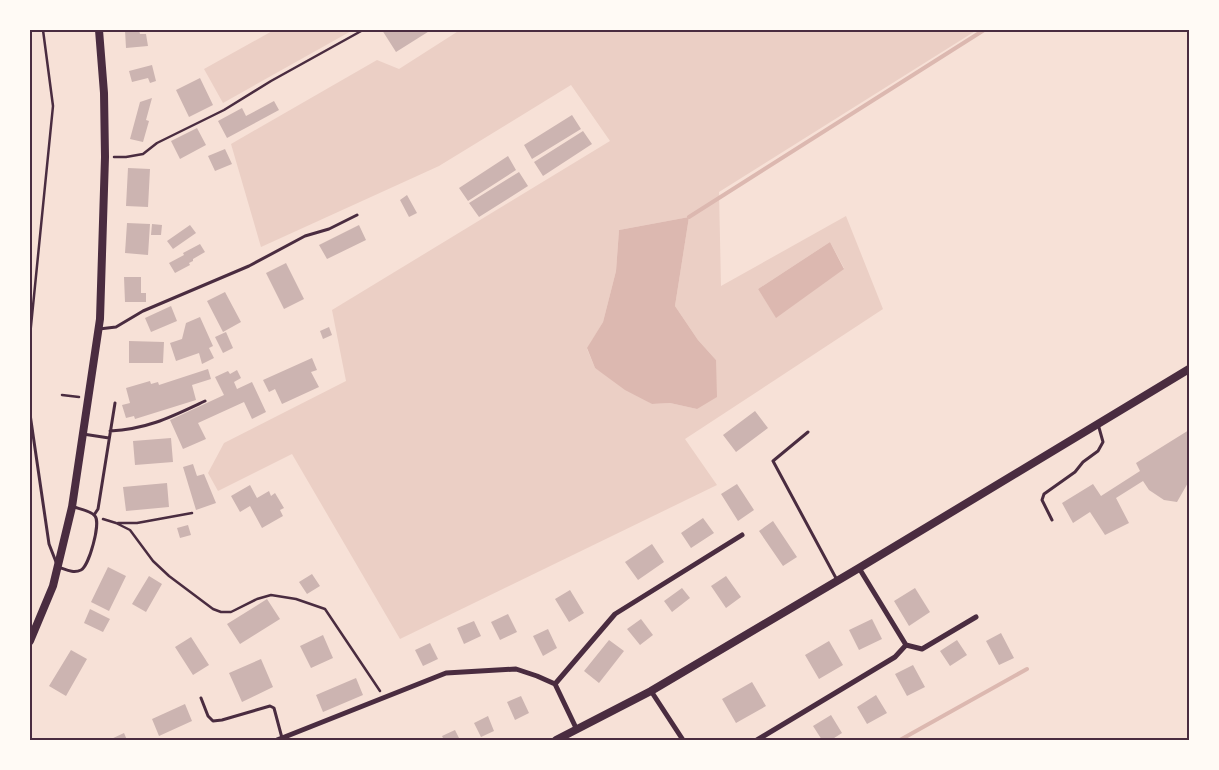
<svg xmlns="http://www.w3.org/2000/svg" width="1219" height="770" font-family="Helvetica,sans-serif">
	<rect width="100%" height="100%" fill="#f7e1d7"/>
	<path fill="#ebcfc5" fill-rule="evenodd" d="M274,30H353L223,103L204,69Z
		M460,30H977L719,192L721,286L846,216L883,309L685,439L717,485L400,639L292,454L218,491L208,473L224,443L346,381L332,310L610,141L571,85L439,166L261,247L231,144L377,60L399,69ZM689,217L675,306L698,340L716,360L697,409L670,403L652,404L595,368L587,349L603,322L616,271L619,230ZM830,242L844,268L776,317L758,289Z"/>
	<path fill="#dcb8b0" d="M689,217L675,306L698,340L716,360L717,397L697,409L670,403L652,404L625,390L595,368L587,348L603,322L616,271L619,230Z
		M830,242L844,269L776,318L758,289Z"/>
	<g fill="none" stroke-linecap="round" stroke-linejoin="round">
		<path stroke="#dcb8b0" stroke-width="4" d="M689,217L984,30
			M900,740L1027,669"/>
	</g>
	<path fill="#ccb4b1" d="M125,30H139L140,34H146L148,46L126,48Z
		M382,30H431L396,52Z
		M152,65L156,81L150,83L148,78L132,82L129,71Z
		M200,78L213,105L189,117L176,90Z
		M152,98L146,120L149,121L143,142L130,139L140,102Z
		M274,101L279,110L227,138L218,121L242,108L246,116Z
		M572,115L581,129L532,159L524,145Z
		M197,128L206,145L180,159L171,141Z
		M583,131L592,144L543,176L534,162Z
		M225,149L232,164L215,171L208,156Z
		M508,156L516,170L468,201L459,188Z
		M128,168L150,169L148,207L126,206Z
		M519,172L528,186L479,217L469,203Z
		M407,195L417,213L409,217L400,200Z
		M127,223L150,224L148,255L125,253Z
		M152,224L162,225L161,235H151Z
		M190,225L196,233L173,249L167,241Z
		M359,225L366,240L327,259L319,245Z
		M200,244L205,252L193,259V261L189,263L190,265L175,273L169,263L184,255L183,253Z
		M286,263L304,299L284,309L266,273Z
		M124,277H141V293H146V302H125Z
		M225,292L241,322L223,332L207,301Z
		M171,306L177,321L151,332L145,318Z
		M200,317L213,346L209,348L214,358L202,364L199,353L176,361L170,343L182,339L186,323Z
		M329,327L332,335L323,339L320,331Z
		M226,332L233,348L223,353L215,337Z
		M129,341L164,342L163,363H129Z
		M312,358L317,370L311,372L319,387L282,404L275,389L269,392L263,380Z
		M208,369L211,379L192,385L196,400L135,419L134,416L126,418L122,405L130,403L126,388L150,381L151,384L158,382L159,385Z
		M237,370L241,378L234,382L237,389L252,382L266,412L252,419L244,402L198,423L206,439L183,449L170,420L224,395L215,377L228,371L230,374Z
		M755,411L768,428L736,452L723,435Z
		M1189,430V481L1177,502L1164,500L1149,490L1143,481L1116,498L1129,523L1105,535L1090,512L1073,523L1062,503L1093,484L1101,496L1140,471L1136,463Z
		M171,438L173,462L135,465L133,441Z
		M193,464L197,476L204,474L216,503L196,510L183,467Z
		M167,483L169,507L126,511L123,487Z
		M737,484L754,510L738,521L721,494Z
		M250,485L257,498L269,491L271,496L275,493L284,508L280,510L283,516L262,528L250,506L240,512L231,496Z
		M703,518L714,533L691,548L681,533Z
		M773,521L797,557L783,566L759,531Z
		M188,525L191,535L180,538L177,528Z
		M652,544L664,562L638,580L625,562Z
		M108,567L126,576L109,611L91,602Z
		M312,574L320,586L307,594L299,582Z
		M149,576L162,584L146,612L132,604Z
		M726,576L741,597L726,608L711,586Z
		M682,588L690,598L672,612L664,601Z
		M915,588L930,612L909,626L894,601Z
		M570,590L584,613L569,622L555,599Z
		M267,599L280,619L240,644L227,624Z
		M90,609L110,619L103,632L84,623Z
		M508,614L517,632L500,640L491,622Z
		M641,619L653,635L640,645L627,629Z
		M872,619L882,639L859,650L849,630Z
		M474,621L481,636L464,644L457,628Z
		M548,629L557,648L543,656L533,636Z
		M1001,633L1014,658L999,665L986,641Z
		M323,635L333,658L311,668L300,646Z
		M191,637L209,665L193,675L175,647Z
		M609,640L624,651L599,683L584,671Z
		M957,640L967,655L950,666L940,651Z
		M829,641L843,665L819,679L805,655Z
		M430,643L438,659L423,666L415,650Z
		M71,650L87,659L66,696L49,686Z
		M261,659L273,687L242,702L229,673Z
		M913,665L925,687L907,696L895,674Z
		M356,678L363,695L323,712L316,695Z
		M752,682L766,706L736,723L722,699Z
		M876,695L887,713L867,724L857,707Z
		M521,696L529,713L515,720L507,702Z
		M185,704L192,721L159,736L152,719Z
		M831,715L842,733L831,740H822L813,726Z
		M488,716L494,731L481,737L474,723Z
		M455,730L460,740H444L442,736Z
		M124,733L127,740H109Z"/>
	<g fill="none" stroke-linecap="round" stroke-linejoin="round">
		<path stroke="#4a2c40" stroke-width="2.5" d="M114,157H126L143,154L157,143L224,110L271,81L363,30
			M30,336L53,106L43,30
			M62,395L79,397
			M103,519L116,523L130,530L153,561L169,576L213,609L221,612H231L257,599L271,595L296,599L325,609L380,691
			M118,523H137L192,513"/>
		<path stroke="#4a2c40" stroke-width="3" d="M99,329L116,327L143,311L249,266L305,236L329,229L357,215
			M30,414L49,544L58,567C65,569 73,574 81,570C89,566 101,523 95,516C91,511 80,509 74,507
			M110,431C148,429 171,417 205,401
			M808,432L773,461L837,580
			M83,434L109,438
			M94,515L98,509L115,403
			M1052,520L1042,500L1044,494L1075,472L1083,462L1098,451L1103,442L1098,424
			M201,698L208,716L213,721L222,720L270,706L274,708L282,738"/>
		<path stroke="#4a2c40" stroke-width="5" d="M859,568L906,645L922,649L976,617
			M555,684L615,614L742,535
			M651,691L683,740
			M277,740L446,673L516,669L537,676L555,684L577,730
			M757,740L895,657L906,645"/>
		<path stroke="#4a2c40" stroke-width="8" d="M30,641L53,586L72,507L100,319L105,157L104,93L99,30
			M556,740L651,691L859,568L1189,369"/>
	</g>
	<rect width="1219" height="770" fill="none" stroke="#fffaf5" stroke-width="62"/>
	<rect x="31" y="31" width="1157" height="708" fill="none" stroke="#4a2c40" stroke-width="2"/>
</svg>
